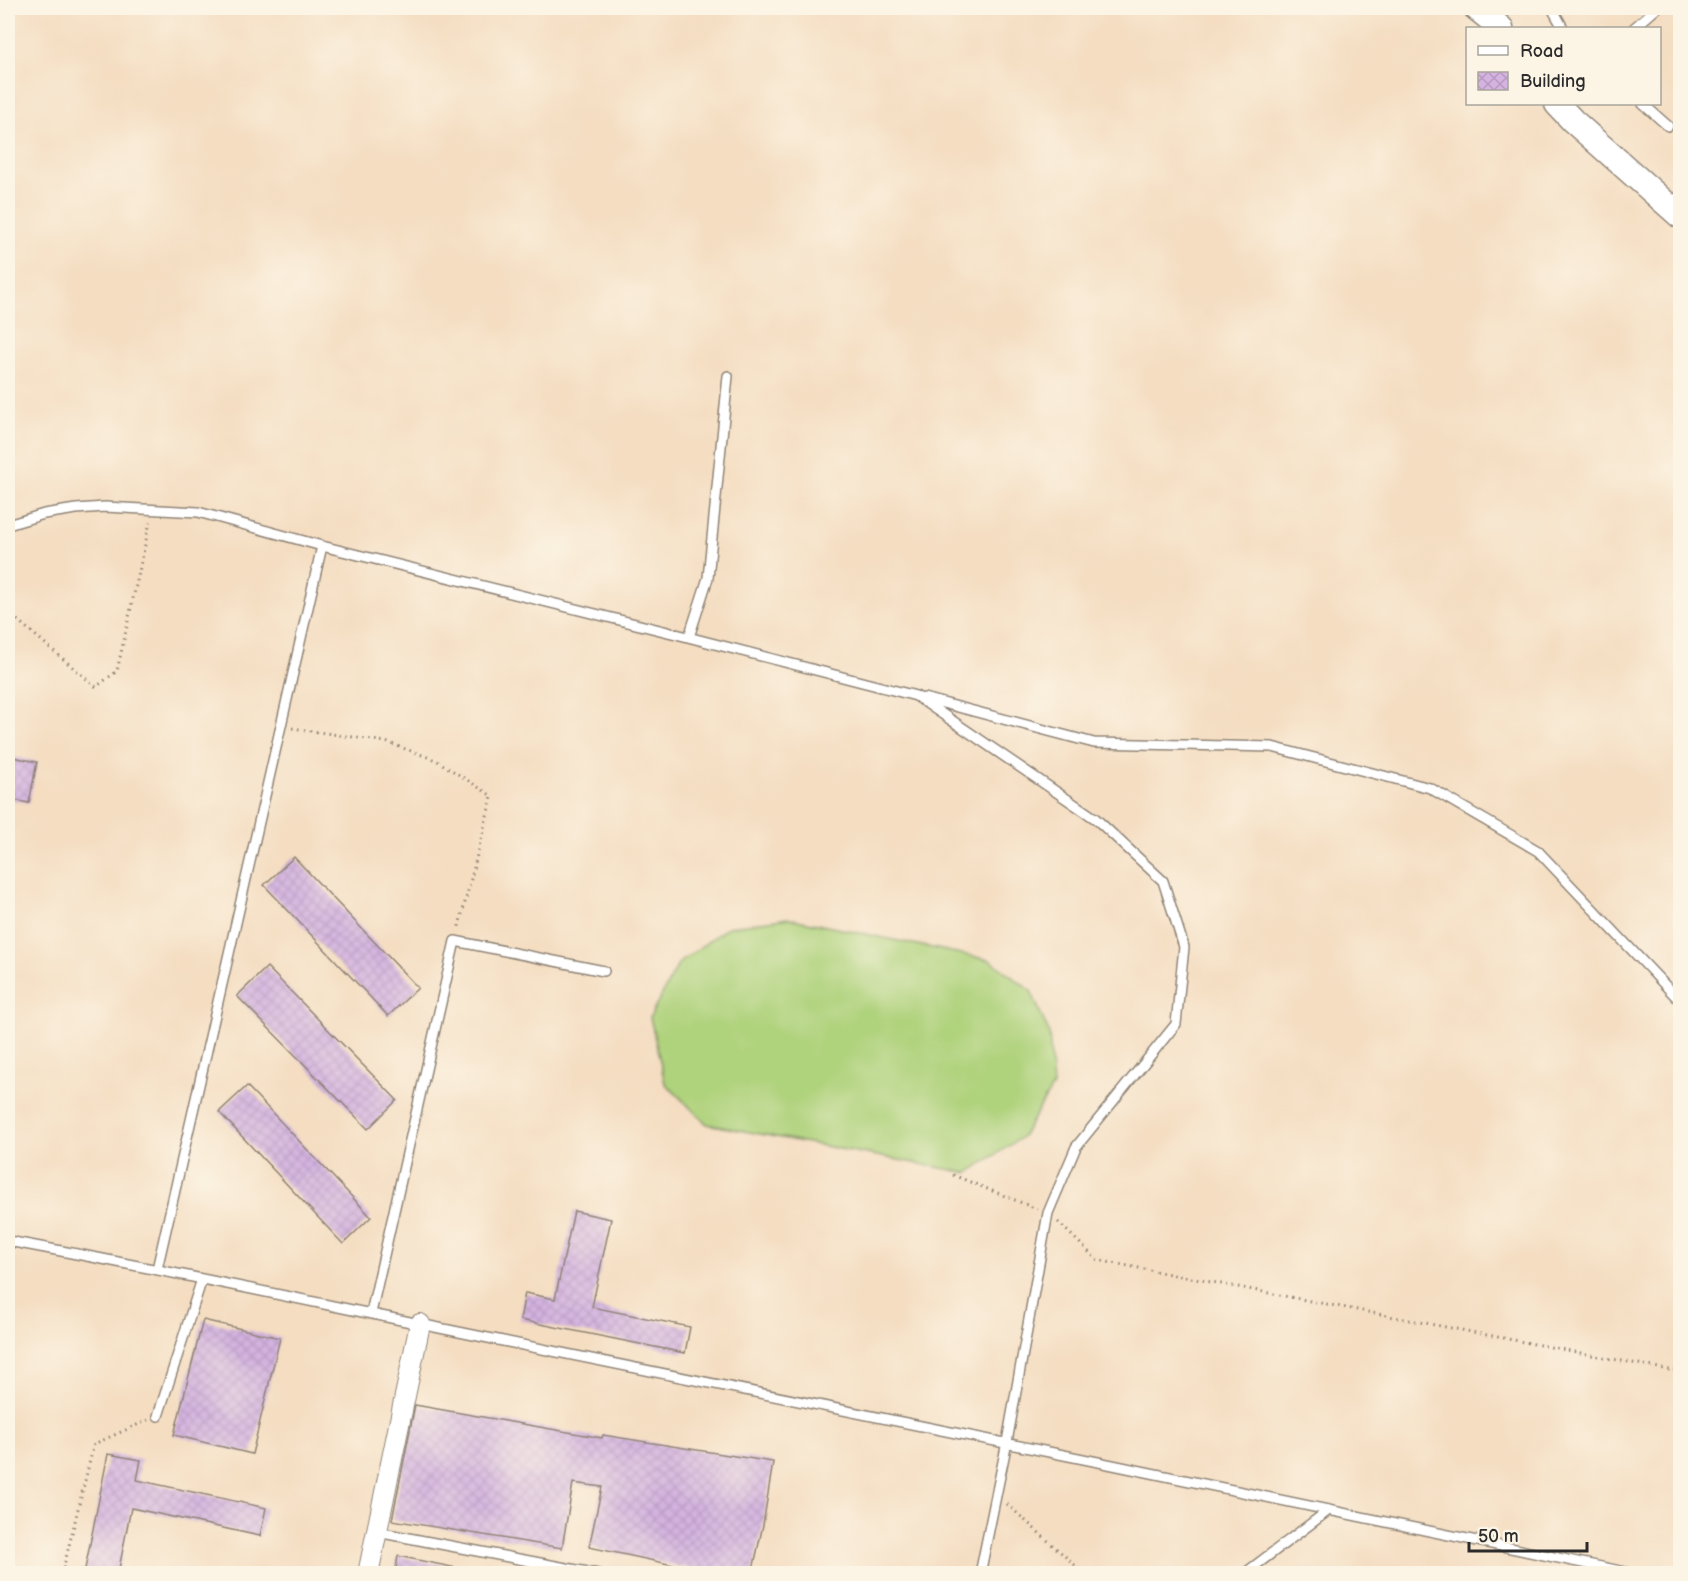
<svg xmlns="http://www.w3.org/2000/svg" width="1688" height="1581" font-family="'Balsamiq Sans',sans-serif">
	<defs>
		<pattern id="building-cross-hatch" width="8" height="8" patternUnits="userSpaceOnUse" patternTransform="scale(1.5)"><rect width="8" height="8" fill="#d4b3e0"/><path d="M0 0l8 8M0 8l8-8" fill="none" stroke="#b69ac0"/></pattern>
	</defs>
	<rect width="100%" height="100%" fill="#fcf5e5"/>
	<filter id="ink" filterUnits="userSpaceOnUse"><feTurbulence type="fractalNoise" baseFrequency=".0167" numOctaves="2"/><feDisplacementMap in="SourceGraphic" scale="12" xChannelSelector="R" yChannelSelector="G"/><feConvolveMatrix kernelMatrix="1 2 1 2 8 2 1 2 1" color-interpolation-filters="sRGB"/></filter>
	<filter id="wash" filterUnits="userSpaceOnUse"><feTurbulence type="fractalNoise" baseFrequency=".008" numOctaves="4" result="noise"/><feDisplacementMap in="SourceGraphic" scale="24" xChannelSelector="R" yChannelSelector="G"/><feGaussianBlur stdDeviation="1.35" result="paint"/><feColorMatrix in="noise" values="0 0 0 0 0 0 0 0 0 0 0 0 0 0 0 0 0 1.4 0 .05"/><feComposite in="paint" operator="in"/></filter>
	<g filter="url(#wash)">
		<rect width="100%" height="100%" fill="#f4ddc1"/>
		<path fill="#afd27b" stroke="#6d7e53" stroke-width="1.5" d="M788,918L990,960L1031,991L1049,1033L1053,1086L1022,1137L968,1173L707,1124L665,1083L650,1017L679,963L728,927Z"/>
		<g id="blocks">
			<path fill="url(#building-cross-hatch)" d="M8,756L37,762L29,803L8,799Z
				M294,857L418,988L388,1016L264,885Z
				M267,967L397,1100L368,1129L237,996Z
				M247,1086L371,1217L343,1244L219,1112Z
				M574,1211L611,1219L592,1307L690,1327L685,1353L520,1320L525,1293L555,1299Z
				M203,1320L280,1338L252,1454L174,1435Z
				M415,1405L602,1438L603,1435L773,1462L763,1525L752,1574H715L589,1547L602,1487L573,1483L562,1548L392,1520Z
				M108,1454L141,1460L137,1480L266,1508L260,1536L131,1508L118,1574H84Z
				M398,1556L457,1568L456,1574H395Z"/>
		</g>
	</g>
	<g filter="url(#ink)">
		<use href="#blocks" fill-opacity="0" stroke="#908476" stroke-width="1.5"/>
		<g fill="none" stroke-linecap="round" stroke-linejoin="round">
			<g stroke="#908476" stroke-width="12">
				<path id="service" d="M1552,8L1563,28
					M1634,28L1657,8
					M1643,104L1668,126
					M1670,207L1680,195
					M8,525L44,514L76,509L105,507L198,512L322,546L680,635L916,696L1096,819L1163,881L1184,947L1176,1024L1076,1147L1048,1213L1007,1442L980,1574
					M689,637L708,578L728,376
					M924,698L1094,743L1272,747L1430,788L1538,851L1680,1001
					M8,1241C172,1271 335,1307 498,1340C878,1416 1256,1494 1635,1574
					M157,1269L322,546
					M371,1313L455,941L604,971
					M158,1416L202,1279
					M377,1532L598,1574
					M1244,1574L1329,1510"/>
			</g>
			<g stroke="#908476" stroke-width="22">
				<path id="minor" d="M368,1574L420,1324"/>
			</g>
			<g stroke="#908476" stroke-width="27">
				<path id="tertiary" d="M1476,8L1501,28
					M1557,104L1573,121L1680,216"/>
			</g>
			<path stroke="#908476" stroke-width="3" stroke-dasharray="1.5 4.5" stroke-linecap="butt" d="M8,612L96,687L117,671L150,522
				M292,728L386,742L436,760L492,796L458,930
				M8,996H9
				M953,1175L1037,1209
				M1058,1222L1097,1260L1680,1372
				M1007,1504L1085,1574
				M62,1574L94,1444L148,1420"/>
			<use href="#service" stroke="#fff" stroke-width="9"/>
			<use href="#minor" stroke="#fff" stroke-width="20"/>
			<use href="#tertiary" stroke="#fff" stroke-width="24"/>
		</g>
	</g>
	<rect width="1688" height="1581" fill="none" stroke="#fcf5e5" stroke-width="30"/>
	<rect x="1466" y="27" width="195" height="78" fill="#fcf5e5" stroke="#a8a49b" stroke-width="1.5"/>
	<rect x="1478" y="46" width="30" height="9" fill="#ffffff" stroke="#a8a49b" stroke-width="1.5"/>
	<text x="1520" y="57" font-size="18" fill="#2b2b2b">Road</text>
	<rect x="1478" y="72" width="30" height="18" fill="url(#building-cross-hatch)" stroke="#a8a49b" stroke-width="1.5"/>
	<text x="1520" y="87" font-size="18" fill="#2b2b2b">Building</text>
	<path d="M1469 1542v9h118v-9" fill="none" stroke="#2b2b2b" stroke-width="3"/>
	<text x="1478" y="1542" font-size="18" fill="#2b2b2b" stroke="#fcf5e5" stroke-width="4.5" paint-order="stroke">50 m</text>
</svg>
